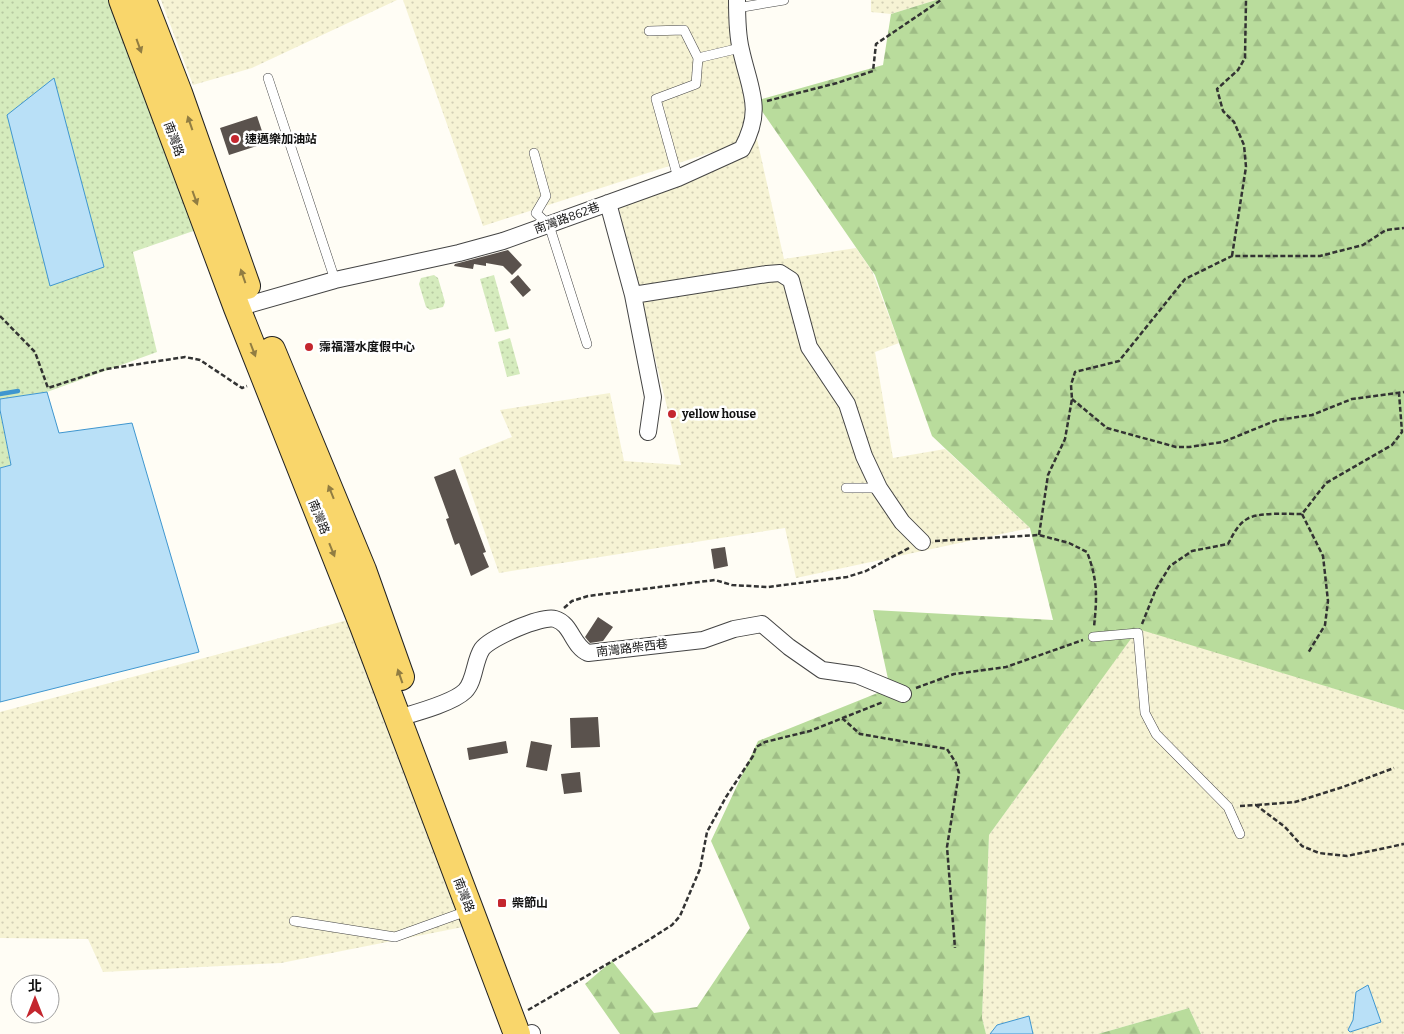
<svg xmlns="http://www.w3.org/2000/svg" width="1404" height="1034" font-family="Bitter,'Noto Sans TC',serif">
	<defs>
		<pattern id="farmland-dots" width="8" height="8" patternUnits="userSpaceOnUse" patternTransform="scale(1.25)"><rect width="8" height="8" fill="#f6f3d4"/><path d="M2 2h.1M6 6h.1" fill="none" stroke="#d2cfb5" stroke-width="1.8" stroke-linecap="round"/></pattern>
		<pattern id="grass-dots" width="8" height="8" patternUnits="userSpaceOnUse" patternTransform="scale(1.25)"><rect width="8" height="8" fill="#d5ebbd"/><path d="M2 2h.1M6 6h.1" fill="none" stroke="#b6c8a1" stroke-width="1.8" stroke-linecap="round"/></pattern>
		<pattern id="forest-firs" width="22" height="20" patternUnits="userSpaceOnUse" patternTransform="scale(1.25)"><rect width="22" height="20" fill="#b9dc9c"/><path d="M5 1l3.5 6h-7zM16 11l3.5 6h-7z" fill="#9ebc85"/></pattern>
	</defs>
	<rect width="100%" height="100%" fill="#fffdf5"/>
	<path fill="url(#farmland-dots)" d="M161,0H397L252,68L193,85Z
		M403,0H739L752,117L784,259L856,248L872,271L899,343L875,352L893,458L945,449L1030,528L796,578L785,528L499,573L459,458L512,437L500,410L610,393L624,461L681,465L616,196L725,148L483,226Z
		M871,0H936L891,14L871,12Z
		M348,620L468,926L281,963L103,972L88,939L0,938V712Z
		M1138,628L1404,710V1034H1201L1189,1008L1098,1034H986L982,1018L989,835Z"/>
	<path fill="url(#grass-dots)" d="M0,0H109L199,229L133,252L157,352L47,392L0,399Z
		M434,275L438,278L445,302L443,307L430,310L426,307L419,284L421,278Z
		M494,275L509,329L495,332L480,279Z
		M510,338L520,374L507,377L498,342Z
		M0,410L11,465L0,468Z"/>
	<path fill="url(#forest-firs)" d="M936,0H1404V710L1138,629L989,835L982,1018L986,1034H620L585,984L612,961L654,1013L697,1007L750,928L711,841L758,741L890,688L873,610L1053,620L1030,528L932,436L875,275L755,101L883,65L891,14Z
		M1189,1008L1201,1034H1098Z"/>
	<path fill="#b9e0f7" stroke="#3f96cf" d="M54,78L104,267L50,286L7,115Z
		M47,392L59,433L132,423L199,652L0,702V468L11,465L0,410V399Z
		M1368,985L1381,1022L1350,1032L1348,1030L1353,1020L1356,992Z
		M1029,1016L1033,1034H990L997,1025Z"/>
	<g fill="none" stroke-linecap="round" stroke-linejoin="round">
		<path stroke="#3f96cf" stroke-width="4.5" d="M0,394L18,391"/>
	</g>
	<path fill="#5a524d" d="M257,116L266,143L229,155L220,128Z
		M508,250L522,265L512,275L503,266L486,263V266L474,264L473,269L454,266L455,264Z
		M518,275L531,290L523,297L510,282Z
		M455,469L486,552L483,553L489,567L471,576L459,543L455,545L446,519L449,518L434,477Z
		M725,547L728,566L714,569L711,549Z
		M598,617L613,627L603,641L590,643L585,637Z
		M598,717L600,747L571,748L570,718Z
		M506,741L508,753L469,760L467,748Z
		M531,741L552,745L547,771L526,767Z
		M580,772L582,792L564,794L561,774Z"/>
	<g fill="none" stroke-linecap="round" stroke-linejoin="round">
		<g stroke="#444" stroke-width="10">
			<path id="lane" d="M737,8L784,0
				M649,31L684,30L698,58L696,84L656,99L678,178
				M698,58L740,48
				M268,78L335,280
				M534,153L546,196L536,213L549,225L587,344
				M846,488H879
				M1093,637L1138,633L1145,713L1156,734L1228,807L1240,834
				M294,921L395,937L467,911"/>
		</g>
		<g stroke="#444" stroke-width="18">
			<path id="street" d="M608,203L633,295L653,397L648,432
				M633,295L767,274L780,273L791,280L809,347L847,404L864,456L879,488L902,522L922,542
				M237,308L335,280L459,253L503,241L678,178L742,149C764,109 750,91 741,50C737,34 737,16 737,0
				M398,718C415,713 453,703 465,691C475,681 474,661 482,649C490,638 542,615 555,619C572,624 572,646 588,653L703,640L734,629L762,624L789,647L822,670L857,675L903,694
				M530,1034L532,1033"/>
		</g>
		<g stroke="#222" stroke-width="28">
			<path id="primary" d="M122,0L237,308L363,626L517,1034
				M143,0L179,93L247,286
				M272,350L363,570L401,677"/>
		</g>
		<path stroke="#333" stroke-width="2.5" stroke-dasharray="5 2.5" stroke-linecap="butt" d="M767,101L837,83L873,71L876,44L941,0
			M1232,256L1246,167L1244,145L1234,122L1223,111L1217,89L1238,70L1245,58L1246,0
			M0,316L35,352L48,388L106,369L185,357L200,360L242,388L247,386
			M1072,399L1107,428L1176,447H1189L1223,442L1277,420L1312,415L1352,399L1404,392
			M1302,514L1323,556L1328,601L1325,625L1308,653
			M1039,535L1048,475L1065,439L1072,399L1071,385L1075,372L1119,361L1185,279L1232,256H1320L1363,245L1386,230L1404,228
			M935,541L1039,535L1069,543L1087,552C1098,581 1097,597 1094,627
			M564,608L572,601L588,596L715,580L732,585L768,587L847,577L866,571L909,548
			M1142,624L1156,589L1170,566L1192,551L1228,544C1233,535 1237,525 1247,519C1258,512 1288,514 1302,514L1326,483L1392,445L1402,432L1399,393
			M916,688L954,674L1006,667L1083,640
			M842,718L860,734L947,749L956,763L959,773L947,847L955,948
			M1257,805L1295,802L1343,787L1394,768
			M1240,806L1256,805L1285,827L1302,846L1319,853L1347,856L1404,844
			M528,1010L647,941L672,925L680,916L700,869L707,832L726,797L753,756L756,747L765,742L810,731L883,702"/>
		<use href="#lane" stroke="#fff" stroke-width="9"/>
		<use href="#street" stroke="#fff" stroke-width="16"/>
		<use href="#primary" stroke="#f9d66b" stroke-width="26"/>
	</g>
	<defs><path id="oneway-solid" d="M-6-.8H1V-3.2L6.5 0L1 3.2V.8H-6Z" transform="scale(1.25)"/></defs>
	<g fill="#917d42">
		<use href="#oneway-solid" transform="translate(139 46) rotate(70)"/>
		<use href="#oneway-solid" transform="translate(190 123) rotate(-109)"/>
		<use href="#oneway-solid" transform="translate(195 198) rotate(70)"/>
		<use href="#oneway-solid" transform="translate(243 276) rotate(-109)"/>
		<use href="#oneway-solid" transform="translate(253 350) rotate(69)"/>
		<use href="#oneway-solid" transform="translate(331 492) rotate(-112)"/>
		<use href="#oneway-solid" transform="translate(332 550) rotate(68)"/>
		<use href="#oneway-solid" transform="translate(400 676) rotate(-109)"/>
	</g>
	<g fill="#c4262e" stroke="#fff" stroke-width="2">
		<circle cx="235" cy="139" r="5"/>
		<circle cx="309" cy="347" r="5"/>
		<circle cx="672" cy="414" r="5"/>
		<rect x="497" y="898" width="10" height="10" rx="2.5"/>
	</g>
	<g text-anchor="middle" stroke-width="5" stroke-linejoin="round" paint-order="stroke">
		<g font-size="12" fill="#111" stroke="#fff">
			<text transform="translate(174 139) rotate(70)" y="4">南灣路</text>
			<text transform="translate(567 218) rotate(-20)" y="4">南灣路862巷</text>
			<text transform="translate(319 517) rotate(68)" y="4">南灣路</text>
			<text transform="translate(632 648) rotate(-7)" y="4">南灣路柴西巷</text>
			<text transform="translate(464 895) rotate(69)" y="4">南灣路</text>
		</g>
		<g font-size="12" font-weight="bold" fill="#111" stroke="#fff" text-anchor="start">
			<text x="245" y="143">速邁樂加油站</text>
			<text x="319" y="351">霈福潛水度假中心</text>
			<text x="682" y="418">yellow house</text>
			<text x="512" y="907">柴節山</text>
		</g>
	</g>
	<g transform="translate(35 999)"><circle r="24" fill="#ffffff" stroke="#a0a0a0"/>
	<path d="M0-4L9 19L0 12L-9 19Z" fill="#c4262e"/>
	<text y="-8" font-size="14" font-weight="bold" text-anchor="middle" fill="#111111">北</text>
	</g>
</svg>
